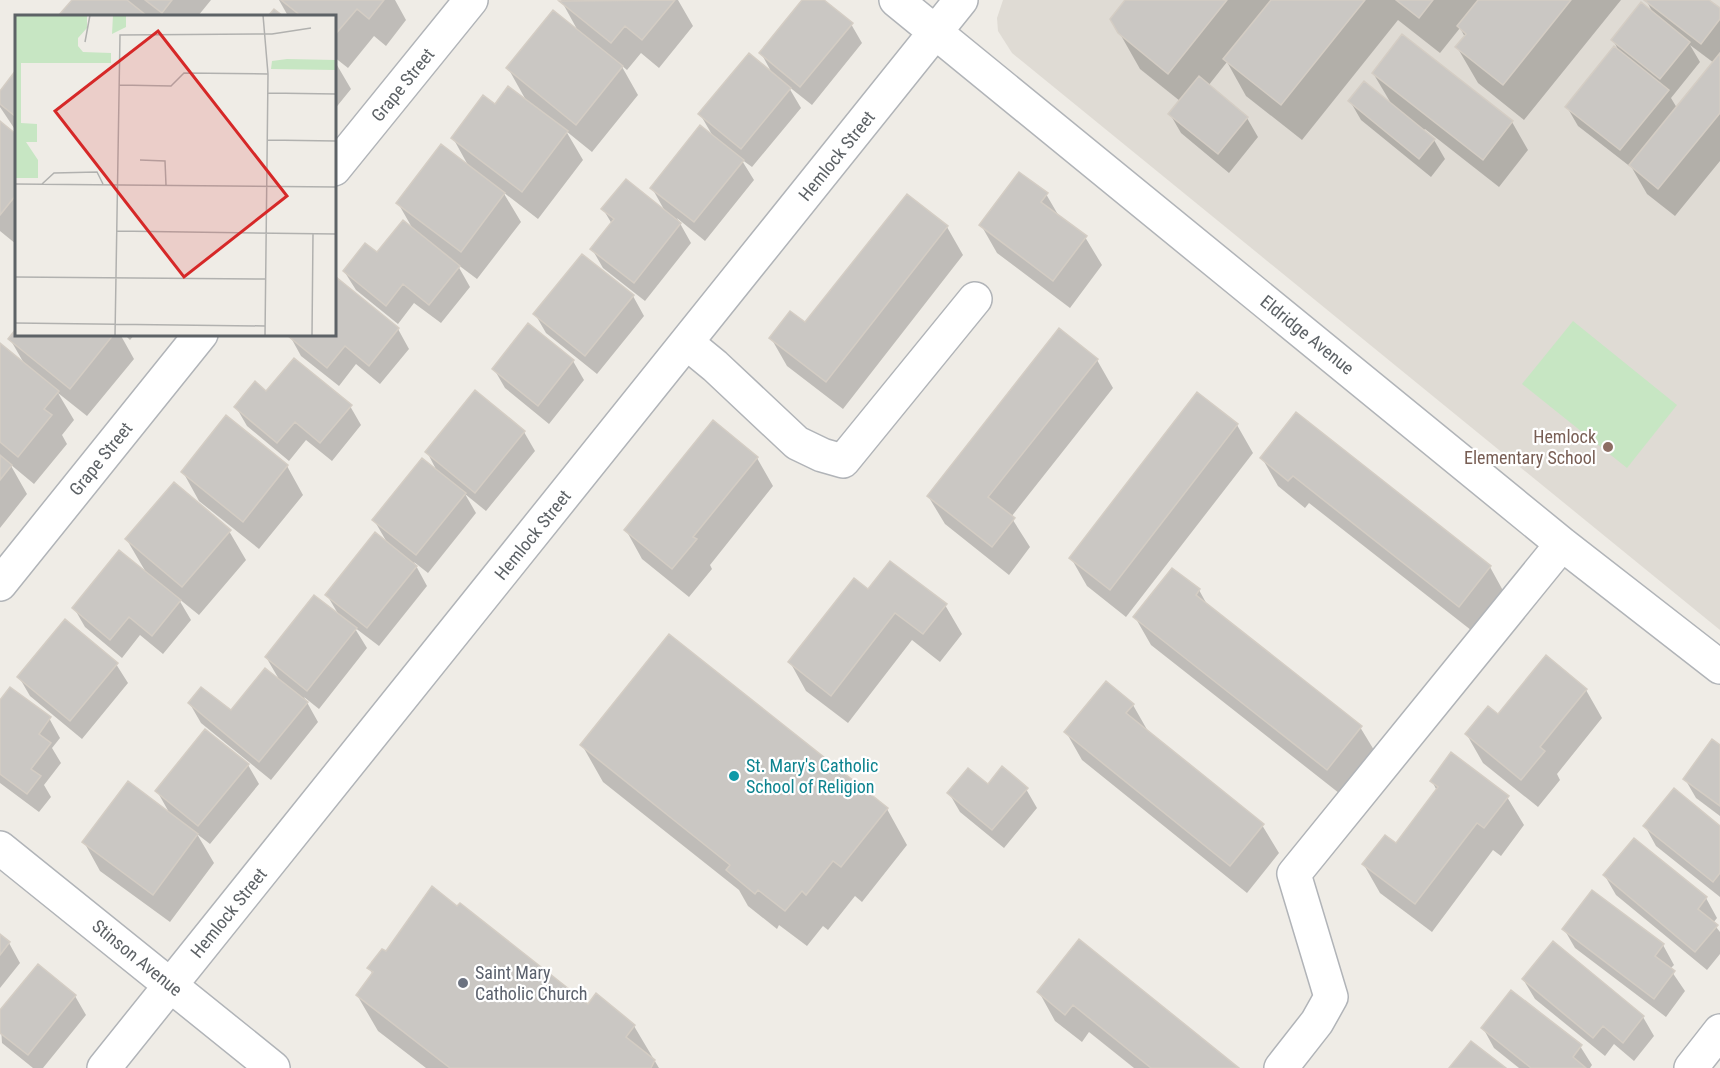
<svg xmlns="http://www.w3.org/2000/svg" width="1720" height="1068" font-family="'Roboto Condensed',sans-serif">
	<rect width="100%" height="100%" fill="#efece6"/>
	<path fill="#dfdbd4" d="M1003,0H1720V630L1012,53L998,31L997,18Z"/>
	<path fill="#c7e6c3" d="M1573,321L1677,405L1627,468L1522,384Z"/>
	<path fill="#0003" fill-rule="evenodd" d="M74,0H211L198,16H60Z
		M279,0H395L406,20L386,46L374,36L348,68L334,57V16H288Z
		M561,0H678L693,26L659,68L641,53L627,70L621,65L638,95L592,152L566,131L583,160L538,219L503,192L521,222L477,279L457,264L470,287L441,323L414,303L398,324L356,290L344,271L414,231L398,203L469,167L453,138L495,106L527,102L508,68L578,31Z
		M804,0H822L851,24L862,43L812,105L788,86L801,108L752,167L741,159L754,180L705,241L677,218L691,243L645,301L603,268L592,249L612,224L603,209L666,213L652,188L714,138L700,114L773,75L761,53Z
		M1127,0H1621L1524,120L1478,83L1457,47L1465,37L1460,28L1440,53L1398,20L1302,140L1246,96L1227,62L1208,86L1247,118L1258,137L1229,173L1181,133L1170,114L1180,101L1140,69L1119,32Z
		M1646,0H1707L1720,10V161L1675,216L1647,194L1632,168L1578,126L1567,107L1620,53L1613,40L1653,13ZM1690,45L1714,63L1677,108L1671,98L1700,62Z
		M334,60L351,89L334,110Z
		M16,73V131L0,107V93Z
		M1373,73L1512,122L1528,150L1499,187L1425,129L1423,131L1434,140L1445,159L1431,177L1361,120L1350,101L1392,105Z
		M0,123L16,136V244L0,231Z
		M1046,194L1060,218L1085,237L1102,265L1070,308L997,253L981,225Z
		M947,227L963,255L843,409L787,366L771,338L805,324Z
		M336,280L398,329L409,349L380,384L356,364L339,386L301,356L290,336L334,334Z
		M633,296L644,316L597,374L546,333L535,314Z
		M16,331V334H120L134,359L87,416L58,393L74,420L62,435L67,444L34,484L10,464L27,494L0,528V345L25,365L10,339Z
		M124,334H135L130,340Z
		M1097,360L1113,388L1011,517L1030,547L1009,575L945,524L928,496Z
		M573,361L584,380L549,424L505,388L494,369Z
		M267,393L350,406L361,425L332,461L306,440L289,461L247,426L236,407Z
		M475,393L524,432L535,451L486,511L465,494L476,513L428,573L414,562L427,586L379,646L354,627L367,648L319,709L304,697L318,722L271,780L201,723L190,704L231,712L280,681L266,657L340,617L327,595L388,544L374,520L438,473L427,452Z
		M1237,425L1253,453L1126,617L1087,586L1071,558Z
		M757,458L773,486L710,565L712,569L689,597L642,559L626,530Z
		M1262,458L1490,567L1506,596L1476,634L1309,503L1305,508L1278,486Z
		M287,466L303,495L259,549L199,501L183,472Z
		M229,531L246,560L199,615L178,598L191,620L163,654L140,635L122,658L85,627L74,608L147,574L127,540Z
		M1199,590L1209,608L1360,727L1377,755L1344,797L1151,645L1135,617Z
		M869,591L945,605L962,634L940,662L912,640L848,723L806,691L790,662Z
		M116,664L128,683L82,739L30,696L19,677Z
		M1586,690L1602,718L1557,774L1560,780L1538,807L1483,763L1467,735L1498,716Z
		M0,703L49,718L60,738L52,748L61,763L44,785L51,797L39,812L0,783Z
		M1133,705L1149,733L1262,825L1279,853L1247,893L1082,760L1066,732Z
		M582,745L887,809L907,845L862,902L855,896L828,930L823,926L807,946L779,925L777,929L748,906L739,890L603,782Z
		M1720,747V816L1696,798L1685,779Z
		M248,765L259,784L210,844L197,834L214,863L170,922L100,871L84,842L170,814L157,791Z
		M1432,781L1507,797L1524,825L1501,856L1493,850L1432,932L1380,893L1364,865L1396,846L1437,791Z
		M988,786L1026,789L1037,808L1004,848L960,812L949,793Z
		M1645,826L1720,828V897L1656,846Z
		M1605,876L1706,898L1717,918L1713,923L1720,932V954L1707,970L1616,895Z
		M1592,892L1663,945L1674,965L1670,969L1685,991L1666,1017L1575,948L1564,929Z
		M0,936L9,943L20,963L0,988Z
		M1079,941L1237,1068H1134L1089,1032L1082,1042L1055,1021L1039,992Z
		M369,968L588,1006L634,1026L659,1068H426L378,1031L357,995L373,975Z
		M1523,979L1643,1017L1654,1036L1634,1061L1614,1044L1605,1056L1535,999Z
		M75,996L86,1015L43,1068H33L2,1043L0,1012Z
		M1483,1028L1580,1046L1592,1065L1590,1068H1519L1494,1048Z"/>
	<path fill="#cac7c3" stroke="#d4cdc4" stroke-width="1.5" d="M72,0H127L147,16H58Z
		M145,0H172L162,13Z
		M281,0H384L369,19L357,9L334,36V16H301Z
		M675,0L642,40L625,26L611,43L559,1Z
		M802,0H824L853,23L800,87L759,53Z
		M1125,0H1227L1168,74L1118,33L1110,19Z
		M1271,0H1365L1281,105L1223,59Z
		M1396,0H1433L1419,18Z
		M1478,0H1571L1503,85L1455,47L1466,34L1457,26Z
		M1644,0H1709L1720,8V19L1701,44Z
		M1641,2L1690,42L1660,79L1611,40Z
		M274,9L283,16H268Z
		M553,10L623,66L576,125L506,68Z
		M1402,34L1513,121L1483,160L1372,73Z
		M1614,46L1669,90L1620,150L1565,107Z
		M749,53L791,88L741,149L698,114Z
		M1720,53V113L1658,189L1629,165Z
		M16,70V117L0,104V91Z
		M1199,76L1248,117L1218,154L1168,114Z
		M1364,81L1435,139L1419,159L1348,101Z
		M508,86L568,131L522,192L451,138L483,95L495,104Z
		M0,121L16,134V195L0,215Z
		M700,125L744,160L694,222L650,188Z
		M441,144L505,193L461,252L396,203Z
		M1019,172L1048,193L1041,202L1087,236L1053,281L979,225Z
		M626,179L681,223L634,283L590,249L614,219L601,209Z
		M907,194L948,226L826,382L769,338L790,311L805,322Z
		M403,220L460,266L429,305L403,284L386,306L343,271L365,243L377,252Z
		M582,254L634,295L585,356L533,314Z
		M336,277L399,328L369,366L345,346L327,368L288,336L334,334Z
		M528,323L574,360L538,406L492,369Z
		M1059,328L1098,359L988,497L1015,518L992,547L927,496Z
		M16,329V334H114L70,389L8,339Z
		M0,343L59,391L44,409L52,415L18,457L0,442Z
		M294,358L352,405L320,443L295,422L277,443L234,407L255,381L266,391Z
		M475,390L525,431L475,493L425,452Z
		M1197,392L1238,424L1110,590L1069,558Z
		M1296,412L1491,566L1459,607L1293,476L1288,481L1260,458Z
		M226,415L288,465L243,522L181,472Z
		M713,420L758,457L693,537L697,539L672,569L624,530Z
		M0,455L12,465L0,480Z
		M422,458L466,493L416,555L372,520Z
		M174,482L231,530L182,587L125,539Z
		M375,532L417,566L367,628L325,595Z
		M119,550L181,600L152,636L129,617L110,640L72,608Z
		M890,561L947,604L923,634L895,613L831,696L788,662L854,578L868,589Z
		M1172,568L1200,589L1196,595L1362,726L1327,770L1133,617Z
		M314,595L357,628L307,691L265,657Z
		M65,619L118,663L70,721L17,677Z
		M669,634L888,808L841,867L833,861L806,895L802,891L785,911L758,890L755,894L726,870L730,865L580,745Z
		M1546,655L1587,689L1540,747L1545,751L1521,780L1465,734L1488,706L1498,714Z
		M265,668L308,702L259,762L188,703L201,687L231,710Z
		M1106,681L1134,704L1126,713L1264,824L1230,866L1064,732Z
		M10,687L51,717L39,734L51,743L31,769L41,776L27,794L0,774V700Z
		M205,729L249,764L198,826L155,791Z
		M1712,739L1720,745V806L1683,779Z
		M1451,752L1509,796L1484,828L1477,823L1415,904L1362,864L1385,835L1396,843L1438,787L1430,781Z
		M1002,766L1028,788L992,830L947,793L968,768L988,784Z
		M128,781L198,834L153,895L82,842Z
		M1674,788L1720,826V873L1713,882L1643,826Z
		M1634,838L1707,897L1698,909L1718,925L1695,952L1603,875Z
		M432,886L457,906L460,903L588,1004L596,993L635,1025L626,1037L655,1060L651,1068H450L356,995L373,972L367,968L382,949L386,951Z
		M1592,890L1664,944L1655,956L1675,971L1654,999L1562,929Z
		M0,934L10,942L0,955Z
		M1079,939L1239,1068H1151L1073,1005L1065,1015L1037,992Z
		M1553,941L1644,1016L1623,1043L1603,1026L1593,1038L1522,979Z
		M38,964L76,995L28,1055L0,1033V1010Z
		M1511,990L1582,1045L1573,1057L1586,1068H1531L1481,1028Z
		M1471,1041L1506,1068H1449Z"/>
	<g fill="none" stroke-linecap="round" stroke-linejoin="round">
		<g stroke="#b1b4b8" stroke-width="36">
			<path id="minor" d="M896,0L1562,544L1720,667
				M334,169L471,0
				M687,343L715,366L797,443L822,455L843,461L975,299
				M0,584L201,334
				M0,848L273,1068
				M104,1068L961,0
				M1281,1068L1317,1022L1331,997L1294,874L1562,544
				M1691,1068L1720,1031"/>
		</g>
		<use href="#minor" stroke="#fff" stroke-width="33"/>
	</g>
	<circle fill="#8d6e63" stroke="#fff" stroke-width="2" cx="1608" cy="447" r="6"/>
	<circle fill="#0f9aa8" stroke="#fff" stroke-width="2" cx="734" cy="776" r="6"/>
	<circle fill="#6b7280" stroke="#fff" stroke-width="2" cx="463" cy="983" r="6"/>
	<g text-anchor="middle" stroke-width="4.5" stroke-linejoin="round" paint-order="stroke">
		<g font-size="18" fill="#5d6266" stroke="#fff">
			<text transform="translate(403 85) rotate(-51)" y="6">Grape Street</text>
			<text transform="translate(837 156) rotate(-51)" y="6">Hemlock Street</text>
			<text transform="translate(1307 335) rotate(39)" y="6">Eldridge Avenue</text>
			<text transform="translate(101 459) rotate(-51)" y="6">Grape Street</text>
			<text transform="translate(533 535) rotate(-51)" y="6">Hemlock Street</text>
			<text transform="translate(229 913) rotate(-51)" y="6">Hemlock Street</text>
			<text transform="translate(137 958) rotate(39)" y="6">Stinson Avenue</text>
		</g>
		<g font-size="18" fill="#785e54" stroke="#fff" text-anchor="end">
			<text x="1596" y="443">Hemlock<tspan x="1596" dy="21">Elementary School</tspan></text>
		</g>
		<g font-size="18" fill="#0d838f" stroke="#fff" text-anchor="start">
			<text x="746" y="772">St. Mary's Catholic<tspan x="746" dy="21">School of Religion</tspan></text>
		</g>
		<g font-size="18" fill="#5b616d" stroke="#fff" text-anchor="start">
			<text x="475" y="979">Saint Mary<tspan x="475" dy="21">Catholic Church</tspan></text>
		</g>
	</g>
	<g transform="translate(15 15)">
		<rect width="321" height="321" fill="#efece6"/>
		<path d="M0,0H72V13L63,23V31L68,37L96,38V48H6V108L22,109V127H11L23,145V163H0ZM98,0H111V12L97,19ZM272,44L321,45V55L256,54L257,46Z" fill="#c7e6c3"/>
		<path fill="none" stroke="#b1b1af" stroke-width="1.5" d="M248,0L253,59L250,321M70,27L75,0M104,70L156,71L169,58L253,59M253,78L321,79M252,125L321,126M125,145L150,146L151,170M0,169L321,172M27,169L39,158L82,157L88,169M101,216L321,219M0,262L251,264M0,308L250,311M100,321L105,20L257,19L296,13M297,321L298,219"/>
		<path fill="#d62828" fill-opacity="0.15" stroke="#d62828" stroke-width="3" d="M143,16L272,181L169,262L40,96Z"/>
		<rect width="321" height="321" fill="none" stroke="#5d6266" stroke-width="3"/>
	</g>
</svg>
